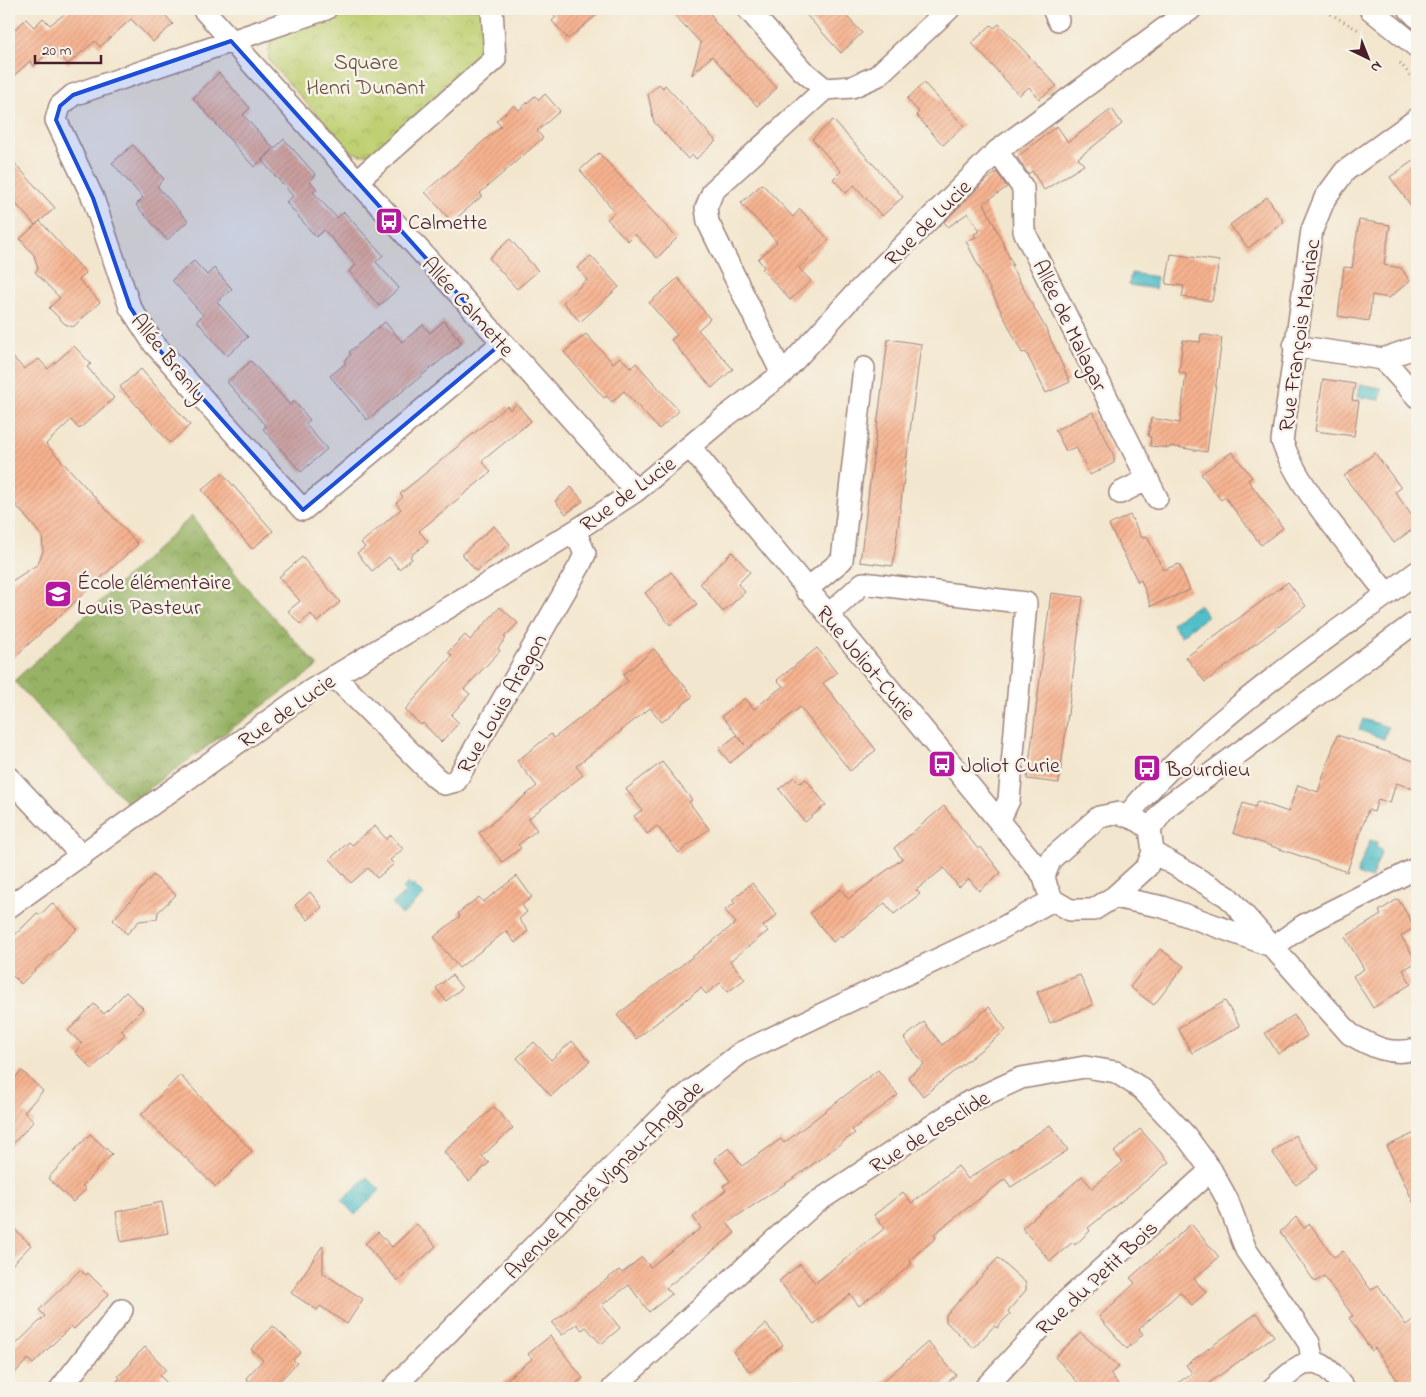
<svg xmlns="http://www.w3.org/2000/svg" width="1426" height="1397" font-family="'Indie Flower',sans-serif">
	<defs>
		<pattern id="forest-crowns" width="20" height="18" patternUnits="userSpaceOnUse" patternTransform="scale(1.25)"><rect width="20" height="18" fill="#97b265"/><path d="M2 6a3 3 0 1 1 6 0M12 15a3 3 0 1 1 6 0" fill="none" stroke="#7d9053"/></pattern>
		<pattern id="park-crowns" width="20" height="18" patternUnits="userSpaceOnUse" patternTransform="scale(1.25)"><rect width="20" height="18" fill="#bfd073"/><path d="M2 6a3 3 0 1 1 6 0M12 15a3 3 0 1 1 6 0" fill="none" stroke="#a6b264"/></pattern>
		<pattern id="water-ripples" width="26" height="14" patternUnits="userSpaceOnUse" patternTransform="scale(1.25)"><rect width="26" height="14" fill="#51bfc9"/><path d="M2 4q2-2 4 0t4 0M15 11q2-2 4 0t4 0" fill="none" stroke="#459ba3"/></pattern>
		<pattern id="building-hatch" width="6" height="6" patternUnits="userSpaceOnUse" patternTransform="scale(1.25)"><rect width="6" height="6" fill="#f6b28f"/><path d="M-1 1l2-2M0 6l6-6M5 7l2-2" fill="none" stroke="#d4997c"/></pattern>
	</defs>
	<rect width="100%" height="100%" fill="#f7f3e8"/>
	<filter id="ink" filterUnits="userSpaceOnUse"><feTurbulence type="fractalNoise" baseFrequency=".02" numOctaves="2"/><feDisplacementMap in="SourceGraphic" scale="10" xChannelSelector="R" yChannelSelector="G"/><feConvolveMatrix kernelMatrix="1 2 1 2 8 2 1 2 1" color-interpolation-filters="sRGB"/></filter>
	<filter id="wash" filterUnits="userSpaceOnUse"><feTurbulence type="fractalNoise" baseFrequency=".0096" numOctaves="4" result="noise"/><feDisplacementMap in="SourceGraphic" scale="20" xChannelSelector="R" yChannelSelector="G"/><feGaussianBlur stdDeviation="1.12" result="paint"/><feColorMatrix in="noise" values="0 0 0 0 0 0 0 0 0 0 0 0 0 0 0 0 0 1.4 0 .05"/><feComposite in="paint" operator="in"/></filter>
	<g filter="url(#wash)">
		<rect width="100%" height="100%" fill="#f3e6ce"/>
		<path fill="url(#forest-crowns)" stroke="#706848" d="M192,516L241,581L318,666L128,804L14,681Z"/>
		<path fill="url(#park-crowns)" stroke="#84784f" d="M346,9H487V48L483,55L374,153L362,155L349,151L269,61C268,48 269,41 279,32Z"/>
		<path fill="url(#water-ripples)" stroke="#4e6f7a" d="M1131,273L1157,277L1155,289L1129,285Z
			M1360,384L1382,388L1380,400L1358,397Z
			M1199,604L1207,616L1181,636L1172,623Z
			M1363,719L1388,727L1384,739L1359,730Z
			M1370,840L1377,842L1376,847L1382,850L1371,879L1357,874Z
			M408,883L412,886L414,885L424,895L402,915L392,904L406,892L403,888Z
			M367,1177L380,1190L355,1215L342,1201Z"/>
		<g id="blocks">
			<path fill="url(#building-hatch)" d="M71,9H160L173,24L153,42L131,19L100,47L95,41L68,64L53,48L34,66L30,61L9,80V35L26,19L34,27L43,18L50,25Z
				M549,9H604L568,39L552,21L556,17Z
				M669,9H706L715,19L713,20L777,88L757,106L712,56L692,75L701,43Z
				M801,9H840L862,33L841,53Z
				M999,24L1057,86L1039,99L1029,87L1019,95L972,43L991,25L994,28Z
				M219,73L250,108L243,115L274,149L254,167L193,98Z
				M924,83L964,126L943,145L916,115L919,112L907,99Z
				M659,84L663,88L665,85L716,141L696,159L693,155L688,159L654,122L648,94Z
				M545,94L560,111L537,131L543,138L480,193L482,196L452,222L425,192L501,126L496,121L514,105L519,110L535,96L539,100Z
				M1112,109L1122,124L1078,158L1084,165L1044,190L1032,171L1028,174L1017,157L1057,126L1068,142Z
				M833,120L903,197L882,216L854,185L846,193L833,179L841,171L812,139Z
				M284,139L316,175L310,181L317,189L313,192L337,218L344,212L383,255L376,262L399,288L379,306L349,271L356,265L324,230L316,237L286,202L293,196L262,161Z
				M133,145L164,179L157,186L188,221L167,240L136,205L143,198L112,163Z
				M599,153L677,238L657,258L635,234L628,241L607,219L615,212L580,170Z
				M9,157L55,208L35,225L9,196Z
				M1417,158V214L1390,177Z
				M997,172L1007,187L984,203L1013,265L1011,266L1047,331L1070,382L1046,393L1026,352L1022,353L966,241L976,237L974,234L980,231L968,213L948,227L944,222L984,182Z
				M762,184L793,217L800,209L829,240L799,268L811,281L790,300L762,269L764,267L758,259L777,242L741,203Z
				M1267,197L1284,222L1248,248L1230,225Z
				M1359,220L1390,225L1384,265L1401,268L1410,281L1389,298L1372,295L1369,321L1338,316L1344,267L1352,268Z
				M40,221L86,273L79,280L100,302L73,327L65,324L49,308L60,298L35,272L38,269L34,255L20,239Z
				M510,239L538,271L517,289L489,258Z
				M1171,254L1219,261L1212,301L1182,297L1184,286L1166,284Z
				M591,256L619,287L580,322L563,302L587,280L577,268Z
				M194,261L207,275L214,268L232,289L217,302L248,337L227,356L197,321L203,315L172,280Z
				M678,278L710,319L698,330L733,369L712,388L671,340L677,335L649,303Z
				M444,321L462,343L367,420L330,376L346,363L344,361L351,354L349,352L385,322L402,342L423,325L430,333Z
				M586,334L613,363L620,357L631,368L636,363L679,411L659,429L624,391L612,402L607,396L604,398L564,352Z
				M1201,334L1222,338L1207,452L1170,446V448L1150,446L1151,437L1148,436L1151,418L1180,423L1186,374L1179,372L1183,340L1200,342Z
				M888,339L921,344L893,566L860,562Z
				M74,346L91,364L87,367L114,398L79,429L71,420L46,444L138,544L9,662V583L38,564L43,551L42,536L9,497V353L24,369L39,359L48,369Z
				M251,361L290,405L294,401L310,420L305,424L327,449L301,472L263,429L266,426L227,382Z
				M141,369L190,425L170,443L120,387Z
				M1323,379L1355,384L1352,400L1359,401L1354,436L1315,431Z
				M517,404L531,421L482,461L491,472L419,531L428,542L410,556L412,559L399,569L389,557L372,571L357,553L365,547L361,543L401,509L396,503L403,497L400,494L507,406L510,410Z
				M1093,412L1114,456V463L1090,475L1076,447L1066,451L1055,430Z
				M1232,452L1252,477L1248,480L1283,528L1261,545L1225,497L1221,500L1201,474Z
				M1375,453L1401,488L1395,492L1417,523V526L1394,543L1344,476Z
				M222,473L273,531L252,549L202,490Z
				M571,487L583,501L566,514L555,501Z
				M1130,515L1142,538L1147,536L1163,570L1179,564L1190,590L1151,606L1141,580L1138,582L1109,525Z
				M494,526L510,544L476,571L462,554Z
				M732,552L750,572L738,584L745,592L723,612L700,583Z
				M302,557L340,602L317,622L311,614L300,624L288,611L300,601L279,577Z
				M671,572L697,604L670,625L645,593Z
				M1288,582L1306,606L1205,682L1186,657Z
				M1051,593L1083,597L1059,783L1027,779Z
				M500,607L518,623L504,637L506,638L498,648L500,651L464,689L470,694L451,715L459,723L441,742L423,723L421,725L405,710L452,656L448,652L465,635L470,640Z
				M817,648L837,673L823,683L876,750L850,771L800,707L730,763L719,749L737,735L745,745L722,716L745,698L754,709L783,686L777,680Z
				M654,649L693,696L662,722L650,708L576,766L583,775L528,819L537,830L518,845L521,848L502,862L479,833L537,786L517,761L551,734L554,738L628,681L623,675Z
				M1337,735L1417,762V790L1396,783L1390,803L1378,799L1374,812L1368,810L1347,872L1233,833L1243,803L1255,807L1257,801L1288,812L1298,785L1318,792Z
				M662,762L692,800L689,802L709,829L679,853L657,826L647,834L634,816L642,810L626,789Z
				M794,777L800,783L806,779L826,805L805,822L779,789Z
				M944,806L978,849L981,847L1001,873L979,891L969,879L959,887L944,868L916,890L920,894L894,914L885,903L842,937L841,935L833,942L810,913L841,889L848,899L902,859L894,848Z
				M375,826L386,839L391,835L403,849L390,860L394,864L377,878L368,868L351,883L330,859L349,842L352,845Z
				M153,875L176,895L158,912L157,919L139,921L127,934L113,920Z
				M517,876L532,897L522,905L527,912L519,919L528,931L515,943L506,931L459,968L434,937L460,916L458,913L479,897L483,902Z
				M752,883L777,915L763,926L768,931L730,961L745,979L728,992L720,983L706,994L701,988L636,1039L617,1015L736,923L725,910L735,903L732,900Z
				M310,892L322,907L308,920L295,905Z
				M1398,899L1415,927L1401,936L1417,962L1403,970L1411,984L1373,1008L1353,976L1364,969L1345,937L1381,915L1379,911Z
				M52,903L77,929L21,984L9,972V941L37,913L40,915Z
				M1160,949L1184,966L1154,1005L1130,987Z
				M452,975L462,988L446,1001L436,988Z
				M1080,975L1093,1005L1050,1023L1037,992Z
				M126,992L143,1008L121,1030L125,1034L92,1069L75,1052L82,1044L68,1031L94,1004L104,1014Z
				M1225,1001L1240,1026L1192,1053L1178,1028Z
				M989,1007L1006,1030L923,1096L908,1077L924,1064L904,1038L924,1022L942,1045Z
				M1294,1015L1307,1036L1278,1054L1265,1033Z
				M572,1041L590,1061L551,1096L517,1058L534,1042L551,1060Z
				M878,1070L898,1095L852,1130L855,1133L797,1176L727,1223L735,1233L666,1288L672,1294L649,1312L629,1285L602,1305L620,1328L601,1344L586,1327L582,1330L577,1324L562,1335L552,1323L591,1291L619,1270L622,1273L642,1257L650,1267L701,1228L693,1217L726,1190L723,1186L730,1181L714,1159L729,1148L742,1166L781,1139L784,1143Z
				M22,1071L43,1091L24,1112L34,1121L9,1148V1084Z
				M180,1075L252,1151L216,1187L141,1115Z
				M494,1107L513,1128L482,1156L489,1163L469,1181L444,1152Z
				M1050,1125L1068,1150L1011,1187L1005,1179L934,1234L936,1238L909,1260L912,1264L859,1306L850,1294L814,1324L779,1281L800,1264L815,1283L885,1228L874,1215L903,1192L912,1203L958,1166L968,1179Z
				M1140,1129L1169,1162L1088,1228L1090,1231L1075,1245L1073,1242L1050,1261L1022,1228L1082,1176L1092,1188L1123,1162L1114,1152Z
				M1417,1132V1210L1387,1146Z
				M90,1134L112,1154L82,1186L86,1189L73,1202L48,1178Z
				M1295,1135L1318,1169L1296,1185L1272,1152Z
				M162,1202L168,1233L121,1242L116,1212Z
				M1296,1217L1304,1228L1310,1224L1334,1257L1343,1251L1371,1290L1378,1285L1406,1325L1417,1317V1388H1403L1375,1348L1372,1351L1349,1318L1353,1316L1324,1276L1315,1282L1280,1232Z
				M9,1224L31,1245L9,1268Z
				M417,1224L436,1246L398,1281L365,1244L378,1232L392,1247Z
				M1191,1224L1219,1257L1194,1279L1206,1292L1192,1305L1180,1292L1139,1329L1143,1334L1127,1349L1099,1317L1135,1283L1130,1278Z
				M323,1245V1273L363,1299L347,1324L320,1306L317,1310L291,1293Z
				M998,1258L1026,1283V1290L1008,1311L1010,1314L1003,1321L997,1328L994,1326L974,1348L946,1322V1315Z
				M80,1270L86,1275L88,1273L109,1294L74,1329L71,1326L33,1364L28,1359L9,1379V1351L45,1316L39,1310Z
				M1257,1313L1274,1336L1202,1388H1171L1192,1373L1186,1365Z
				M766,1324L783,1345L750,1372L733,1352Z
				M273,1326L301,1352L293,1360L297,1363L273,1388H256L246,1378L263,1360L251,1349Z
				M1081,1333L1119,1367L1110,1374L1121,1388H1083L1055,1357Z
				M550,1336L583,1378L570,1388H496L532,1359L528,1354Z
				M928,1342L956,1375L941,1388H875Z
				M145,1347L166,1369L160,1376L172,1388H110L120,1378L118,1376L132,1363L131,1361Z"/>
		</g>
	</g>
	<g filter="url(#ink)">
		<use href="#blocks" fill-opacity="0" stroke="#9e827c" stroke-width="1"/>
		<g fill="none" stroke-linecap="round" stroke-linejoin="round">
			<g stroke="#9e827c" stroke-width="24">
				<path id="minor" d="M203,9L636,491
					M326,9L73,95L60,106L56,120L93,198L130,307L154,344L303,510L502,343
					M748,9L802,70L825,89L852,87L877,76L949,9
					M1053,9L1058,20
					M1370,9L1417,47
					M1409,9L1417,17
					M997,151L1023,188L1024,231L1157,498
					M357,181L495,59L492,9
					M1294,346L1383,359L1417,397
					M1383,359L1417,347
					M782,374L708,222L706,208L713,191L825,89
					M690,447L1044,876
					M1120,493L1148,479
					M806,590L842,560L864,368
					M1387,594C1354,550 1299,491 1282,441L1312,230L1325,198L1345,171L1417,119
					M828,615L863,583L1026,603L1009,800L999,821
					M334,676L435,777L444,784L456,781L580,565L585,554L575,531
					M9,778L82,856
					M1119,813L1139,821L1150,829L1153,852L1147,867L1114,897L1093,910H1070L1053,900L1047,888L1044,876L1051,859L1099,817Z
					M1128,815C1207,718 1318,646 1417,572
					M1150,829L1166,807L1417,621
					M1153,852L1228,897L1350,1034C1373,1047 1390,1056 1417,1049
					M1114,897L1163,907L1269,945
					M9,907L310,691L575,531L636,491L725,417L782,374L853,296L997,151L1191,9
					M1273,947L1304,925L1417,868
					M61,1388L122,1310
					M393,1388L677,1102L742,1052L991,934L1053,900
					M613,1388L814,1204L965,1104L1021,1078L1085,1067L1116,1072L1142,1089L1186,1136L1211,1170L1227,1199L1246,1250L1309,1343L1313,1362
					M985,1388L1064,1303L1211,1170
					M1273,1388C1305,1360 1315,1348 1344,1388"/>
			</g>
			<path stroke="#9e827c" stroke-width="3" stroke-dasharray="1 4" stroke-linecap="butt" d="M1322,9L1360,31
				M1400,63L1417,83"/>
			<use href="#minor" stroke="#fff" stroke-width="21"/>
		</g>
	</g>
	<path fill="#1d4ed8" fill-opacity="0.2" stroke="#1d4ed8" stroke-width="4" stroke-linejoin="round" d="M231,41L502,343L303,510L154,344L130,307L93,198L56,120L60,106L73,95Z"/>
	<defs>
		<g id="bus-square" transform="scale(1.4375)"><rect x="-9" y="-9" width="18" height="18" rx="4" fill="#b5179e" stroke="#f7f3e8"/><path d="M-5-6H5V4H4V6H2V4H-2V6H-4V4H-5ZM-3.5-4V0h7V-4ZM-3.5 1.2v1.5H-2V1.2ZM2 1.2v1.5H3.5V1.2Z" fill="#fff"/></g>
		<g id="school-square" transform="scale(1.4375)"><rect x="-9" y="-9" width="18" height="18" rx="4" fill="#b5179e" stroke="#f7f3e8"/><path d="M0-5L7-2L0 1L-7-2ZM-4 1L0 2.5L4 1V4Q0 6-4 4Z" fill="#fff"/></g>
	</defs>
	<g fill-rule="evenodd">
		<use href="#bus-square" x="389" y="221"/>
		<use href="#school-square" x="58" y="594"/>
		<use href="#bus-square" x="942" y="764"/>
		<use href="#bus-square" x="1147" y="768"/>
	</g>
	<g text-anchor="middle" stroke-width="5" stroke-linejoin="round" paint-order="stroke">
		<g font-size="22" fill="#674b3d" stroke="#f7f3e8">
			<text x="366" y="69">Square<tspan x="366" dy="25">Henri Dunant</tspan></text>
		</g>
		<g font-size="22" fill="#4a1f2b" stroke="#f7f3e8" text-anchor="start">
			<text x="408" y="229">Calmette</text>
			<text x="77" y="589">École élémentaire<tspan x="77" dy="25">Louis Pasteur</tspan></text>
			<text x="961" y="772">Joliot Curie</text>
			<text x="1166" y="776">Bourdieu</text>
		</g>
		<g font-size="22" fill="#4a1f2b" stroke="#f7f3e8">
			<text transform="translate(927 222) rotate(-45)" y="8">Rue de Lucie</text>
			<text transform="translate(469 306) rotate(48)" y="8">Allée Calmette</text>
			<text transform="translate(1071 325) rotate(64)" y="8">Allée de Malagar</text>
			<text transform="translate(1298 335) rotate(-82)" y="8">Rue François Mauriac</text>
			<text transform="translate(170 357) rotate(51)" y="8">Allée Branly</text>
			<text transform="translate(627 493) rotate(-36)" y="8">Rue de Lucie</text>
			<text transform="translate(867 662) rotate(50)" y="8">Rue Joliot-Curie</text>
			<text transform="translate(501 703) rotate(-60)" y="8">Rue Louis Aragon</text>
			<text transform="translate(286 710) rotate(-35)" y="8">Rue de Lucie</text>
			<text transform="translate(929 1131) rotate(-32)" y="8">Rue de Lesclide</text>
			<text transform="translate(603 1179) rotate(-45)" y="8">Avenue André Vignau-Anglade</text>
			<text transform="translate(1096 1277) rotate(-43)" y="8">Rue du Petit Bois</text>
		</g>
	</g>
	<rect width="1426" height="1397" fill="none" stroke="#f7f3e8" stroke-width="30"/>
	<g transform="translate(1368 58) rotate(137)" stroke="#f7f3e8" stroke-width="4" paint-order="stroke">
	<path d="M0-4L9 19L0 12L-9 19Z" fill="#4a1f2b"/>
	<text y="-8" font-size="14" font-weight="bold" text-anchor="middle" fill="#4a1f2b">N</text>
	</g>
	<path d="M35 55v8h66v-8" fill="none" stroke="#4a1f2b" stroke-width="2.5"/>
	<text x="42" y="55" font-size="15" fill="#4a1f2b" stroke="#f7f3e8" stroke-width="4" paint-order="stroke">20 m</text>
</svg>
